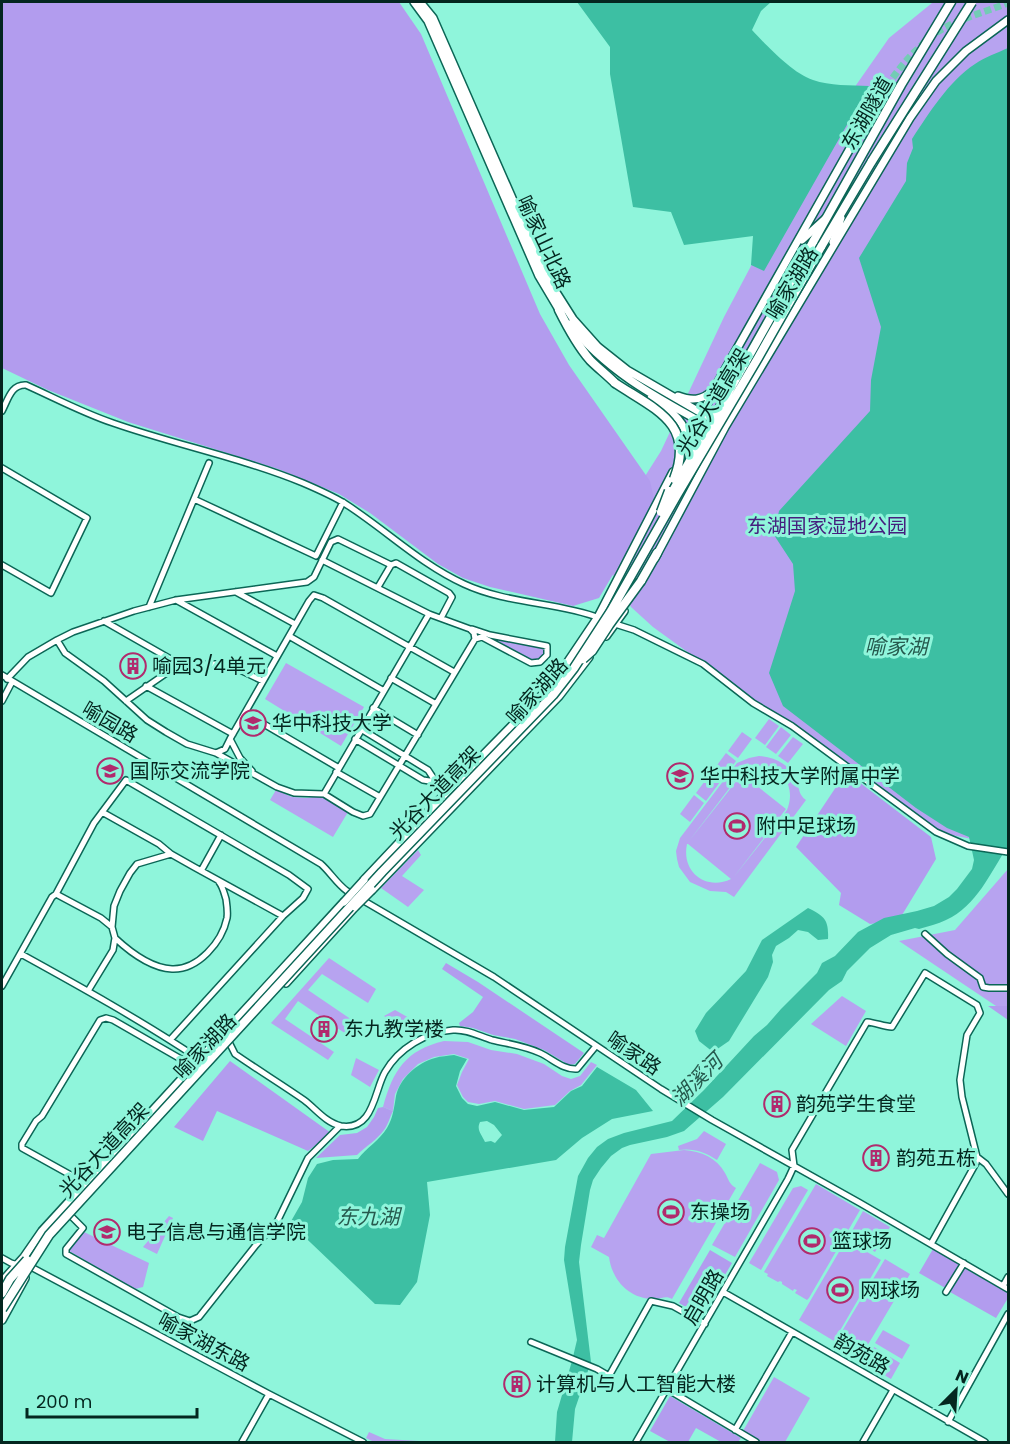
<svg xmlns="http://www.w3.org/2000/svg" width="1010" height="1444" font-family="Poppins,'Noto Sans SC',sans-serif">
	<rect width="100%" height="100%" fill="#8ff5db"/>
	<path fill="#b7a3f0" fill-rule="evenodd" d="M936,2H1008V846L936,832L653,627L631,607L613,575L612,545L623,511L661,451L724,317L817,141L889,38L932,3Z
		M488,636L544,648L543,655L535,661Z
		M286,663L364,707L341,746L265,699Z
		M769,719L779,726L765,745L755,738Z
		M781,727L791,735L776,754L766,747Z
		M742,732L752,739L738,758L728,751Z
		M793,737L803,744L788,763L778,756Z
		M726,753L736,761L722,780L712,772Z
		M759,756C776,757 792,766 797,783C800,791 799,795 806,800L734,897L726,892L710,891L690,882L679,867L677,859L676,851L680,838L737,763L749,758ZM755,766C781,763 797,786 787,810L733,878L786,809L742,774L689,841L741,773ZM687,844H688L731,879C706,891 681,872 687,844Z
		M710,774L720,782L706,801L696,793Z
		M276,790L292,797L307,798L321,796L348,812L333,837L270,800Z
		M694,795L704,803L690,822L680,814Z
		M418,850L421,855L402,876L424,890L408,907L381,888Z
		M1008,869V1014L899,941L955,930Z
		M329,958L376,989L368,1003L322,974L308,990L355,1022L346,1034L298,1001L285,1019L334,1052L328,1060L271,1023Z
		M842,996L866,1011L846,1046L811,1024Z
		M395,1010L427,1028L411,1036L398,1025L384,1016Z
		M444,1041L468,1042L491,1050L517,1054L544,1064L562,1076L571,1079L580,1076L591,1062L597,1065L581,1085L570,1091L555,1105L524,1109L495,1101L479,1104L468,1102L463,1097L457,1085L462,1072L469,1059L454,1054L434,1057L418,1064L403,1079L395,1094L393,1111L383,1107C393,1070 406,1050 444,1041Z
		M356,1058L379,1070L370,1087L351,1075Z
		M704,1131L726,1144L717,1160C705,1152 693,1148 679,1150L678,1146L697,1139Z
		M684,1150C701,1151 717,1158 725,1173C729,1180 729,1184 736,1188L672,1299C666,1295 661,1299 654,1299C629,1299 612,1280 609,1257L591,1247L597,1235L604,1238L651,1154Z
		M760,1163L777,1172L779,1180L735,1257L712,1245Z
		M816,1184L860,1210L809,1298L807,1300L795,1293L797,1290L794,1289L793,1291L782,1284V1282L780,1281L778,1282L767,1276L768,1274L764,1272Z
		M801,1186L808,1190L761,1270L749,1263L793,1188Z
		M863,1211L890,1227L875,1252L849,1236Z
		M169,1216L173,1218L157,1254L143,1247Z
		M84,1232L149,1263L143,1287L135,1289L69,1251Z
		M846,1240L881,1260L834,1341L799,1320Z
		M885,1259L910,1274L860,1358L835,1343Z
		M883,1330L910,1345L902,1359L875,1343Z
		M874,1347L900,1363L891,1379L864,1363Z
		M774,1377L810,1398L785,1442H762L743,1431Z
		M369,1432L385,1439L436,1442H374L366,1438Z"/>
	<path fill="#b29cee" d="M2,2H399L421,34L540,314L569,365L650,481L654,499L652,509L599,598L573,606L490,587L463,578L438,564L370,513L339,494L278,469L128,422L48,390L2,368Z
		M846,772L931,837L936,859L899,920L870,924L839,905L841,893L796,847Z
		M446,963L478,982L584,1053L575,1064L569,1065L544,1050L515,1039L493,1035L473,1028L460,1026L459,1023L473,1012L483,997L442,969Z
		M1008,1006V1020L988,1006Z
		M230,1061L331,1133L308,1151L217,1111L203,1141L174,1127Z
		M383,1107L393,1111C390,1117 388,1125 384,1130C377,1140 366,1146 357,1155L316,1158L340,1135L357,1133L367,1127L374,1117L378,1108Z
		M933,1249L961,1265L947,1289L919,1273Z
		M710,1250L732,1263L701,1316L679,1303Z
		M964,1268L1008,1293V1298L996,1318L950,1292Z
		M670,1396L741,1438L738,1442H721L696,1428L688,1442H670L650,1431Z"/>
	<path fill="#3dbfa3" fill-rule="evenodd" d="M577,2H771L761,11L752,30C767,46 792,73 813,80C830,86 850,85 869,86L764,271L751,265L753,236L684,245L671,212L633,207L610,74V47Z
		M1008,48V846C990,873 977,906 946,920C938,924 928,926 919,929L915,928L891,935L870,948L847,971L842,981L829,990L723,1097L684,1131L667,1137L630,1145L622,1148L611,1156L601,1168L593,1180L590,1190L581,1245L579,1262L591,1362L575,1409L572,1442H555L557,1412L572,1361L577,1340L564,1260L565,1247L578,1176L588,1158L597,1147L608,1139L624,1133L672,1121L704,1090L754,1036L767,1025L781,1009L817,973L822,963L835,956L858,932L884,918L917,911L934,906L949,897L957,889L972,869L974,860L969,837L947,828L916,808L783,706L769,673L795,591L793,564L774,535L779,511L870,411L871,380L881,327L859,258L906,181L907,163L913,148L912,139C929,113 949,81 975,64C985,57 997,53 1008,48Z
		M808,908C824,916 829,919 828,939L818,940L808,932L798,930L789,938L776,946L772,955L773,962L768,977L729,1041L713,1052L699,1041L695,1031L706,1013L746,971L762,940Z
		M454,1055L467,1059L460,1071L456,1086L462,1098L468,1104L477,1106L495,1102L524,1110L554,1107L571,1091L582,1086L597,1067L636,1090L653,1111L612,1119L582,1138L556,1160L427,1182L430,1215L417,1282L400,1305L375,1304L290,1223L302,1202L308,1178L317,1164L333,1160L358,1159C366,1148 380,1140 387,1128C393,1118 394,1108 396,1096C400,1078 417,1063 435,1058C441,1056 448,1056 454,1055ZM487,1121L494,1125L502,1135L495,1143L491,1141L485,1142C482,1135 476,1130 480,1122Z"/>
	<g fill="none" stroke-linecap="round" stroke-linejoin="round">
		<path stroke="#73ccb5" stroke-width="7" stroke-dasharray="7 3.5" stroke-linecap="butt" d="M870,113C885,89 899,65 921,46C926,40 932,35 939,31C961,18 985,12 1008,3"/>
		<g stroke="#0b6656" stroke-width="8">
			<path id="minor" d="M2,411C8,400 11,384 26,385C55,398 83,413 113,423C176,445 242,458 303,483C317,489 331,495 344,503C385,529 420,564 464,584C507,604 557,602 600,618
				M2,468L87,518L51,593L2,565
				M194,499L316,556L343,502
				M378,587L391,565
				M236,592L295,624
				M176,600L277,656
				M149,607L209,463
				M104,621L181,665
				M612,623L634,630L703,664L753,703L792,726L936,832L968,846L1008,852
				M472,629L490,635L547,646V655L540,662L531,663L482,637L475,639
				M289,636L384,691
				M57,640L65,653L104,681L147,720L166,732L187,744L216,753L277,787L294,793L324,794L353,812L363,816L370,814L475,639L474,633L470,629L429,614L322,560
				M2,675L321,864C330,872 337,884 347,891L494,977L661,1089L712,1120L860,1203L1008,1289
				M391,678L436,704
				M7,679L28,657L57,640L73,632L134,611L176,600L307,582L314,577L331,542L338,539L391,565L396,563L449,593L452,597L441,618
				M146,686L233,734
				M2,701L12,682
				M126,701L168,672L181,665L215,664L240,670L263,681
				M373,708L418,735
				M245,713L339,768
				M230,739L309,601L314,595L323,598L454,672
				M355,739L423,780L436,782L428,770L361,729
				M216,753L225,749L230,739L240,758L252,771
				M336,772L380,797
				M324,794L429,614
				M102,812L159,844L171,854L194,867L283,916
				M201,871L221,835
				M56,894L101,918L112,927L115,938L113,950L88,991
				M112,927L114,906L120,891L130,873L137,864L171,854
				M925,934L947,954L980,978L983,987L989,988H1008
				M115,938C130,952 150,968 172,969C198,970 222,942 227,918C228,912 227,906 226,899C224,893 223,887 219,882
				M21,954C81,987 142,1021 199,1059
				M2,986L52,897L56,894L94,823L126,780L289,875L308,889L303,898L283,916L170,1040
				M230,1044L235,1054C258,1070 281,1084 304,1100C315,1108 326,1123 341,1126C374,1131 374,1091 385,1072C399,1048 426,1032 453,1030C467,1029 479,1036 492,1040C509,1044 525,1046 540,1053C553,1059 563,1070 577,1069L596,1046
				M977,1157L986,1164L1008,1194
				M85,1183L22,1148V1144L36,1121L42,1116L100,1020L106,1018L113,1020L193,1066
				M71,1216L83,1228L66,1249V1254L178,1317L190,1321L199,1317L256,1245L277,1222L308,1158L340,1126
				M2,1258L11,1263L18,1265
				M28,1266L31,1267L269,1394L363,1442
				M1003,1286L1008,1277
				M723,1292L985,1442
				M946,1292L964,1263
				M531,1342L597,1369L609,1376L651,1301L673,1306L705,1324
				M667,1389L756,1442
				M948,1422L1008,1314
				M735,1430L792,1332
				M242,1442L269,1394
				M636,1442L788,1179L794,1166L792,1150L867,1022C876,1023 883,1026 892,1027L925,973L977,1005L980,1013L967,1035L960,1080L962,1097L977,1157L976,1163L931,1244
				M863,1442L893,1390"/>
		</g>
		<g stroke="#0b6656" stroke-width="10">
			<path id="secondary" d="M414,2L428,21L539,276L561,313
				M420,2L433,18L547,278L573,319L598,347L627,370L715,421
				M802,240L825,219
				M833,242L841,218
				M570,324C606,372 661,400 712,428
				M678,396C691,401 702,401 712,391
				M651,398C667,409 689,421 686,443
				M681,457L717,384L870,113
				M655,558L725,427L910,118L936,81L966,51L1008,20
				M606,636L624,611
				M364,880L447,792L547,690L567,663L598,617L673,472
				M372,890L559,696L589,657
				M286,983L355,907
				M2,1284L6,1277L24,1257L42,1231L344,902
				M2,1320L25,1278"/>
		</g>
		<g stroke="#0b6656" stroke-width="11">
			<path id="trunk" d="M813,242L901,85L951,2
				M821,247L872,161
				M559,310C568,328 577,345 590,360C598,368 607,375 615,383
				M641,581L657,553"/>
		</g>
		<use href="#minor" stroke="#fff" stroke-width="5"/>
		<use href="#secondary" stroke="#fff" stroke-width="7"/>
		<use href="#trunk" stroke="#fff" stroke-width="8"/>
		<g stroke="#0b6656" stroke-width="10" stroke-linecap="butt">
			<path id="secondary-bridge" d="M344,902L364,880
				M355,907L372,890"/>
		</g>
		<g stroke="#0b6656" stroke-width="11" stroke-linecap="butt">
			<path id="trunk-bridge" d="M872,161L972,2
				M615,383C654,409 696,423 674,479
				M670,496L813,242
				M661,512L669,491
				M583,659L592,651L609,625L641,581
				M2,1293L10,1279L27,1260
				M2,1309L49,1235L382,872L553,695L574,668L611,611L677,495L758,358L821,247"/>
		</g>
		<use href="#secondary-bridge" stroke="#fff" stroke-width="7"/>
		<use href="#trunk-bridge" stroke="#fff" stroke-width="8"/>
	</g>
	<defs>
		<g id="building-ring" transform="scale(1.35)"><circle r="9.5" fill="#8ff5db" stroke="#b12a6d" stroke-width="1.5"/><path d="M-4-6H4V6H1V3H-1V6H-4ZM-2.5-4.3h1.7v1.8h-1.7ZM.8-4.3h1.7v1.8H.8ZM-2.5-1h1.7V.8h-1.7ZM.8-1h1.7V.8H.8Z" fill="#b12a6d"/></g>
		<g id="university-ring" transform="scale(1.35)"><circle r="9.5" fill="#8ff5db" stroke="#b12a6d" stroke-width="1.5"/><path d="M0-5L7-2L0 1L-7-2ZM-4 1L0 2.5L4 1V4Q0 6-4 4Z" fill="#b12a6d"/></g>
		<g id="school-ring" transform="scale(1.35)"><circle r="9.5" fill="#8ff5db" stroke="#b12a6d" stroke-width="1.5"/><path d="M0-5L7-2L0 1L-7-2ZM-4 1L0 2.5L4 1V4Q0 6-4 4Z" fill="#b12a6d"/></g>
		<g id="stadium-ring" transform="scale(1.35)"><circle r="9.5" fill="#8ff5db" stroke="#b12a6d" stroke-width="1.5"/><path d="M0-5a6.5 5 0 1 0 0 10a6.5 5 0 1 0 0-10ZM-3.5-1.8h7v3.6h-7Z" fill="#b12a6d"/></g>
	</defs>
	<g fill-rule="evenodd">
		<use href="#building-ring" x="133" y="666"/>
		<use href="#university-ring" x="253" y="723"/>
		<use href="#university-ring" x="110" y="771"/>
		<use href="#school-ring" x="680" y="776"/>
		<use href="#stadium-ring" x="737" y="826"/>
		<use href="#building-ring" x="324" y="1029"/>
		<use href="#building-ring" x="777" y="1104"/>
		<use href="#building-ring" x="876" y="1158"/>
		<use href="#stadium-ring" x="671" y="1212"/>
		<use href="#university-ring" x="107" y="1232"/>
		<use href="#stadium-ring" x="812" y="1241"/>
		<use href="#stadium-ring" x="840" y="1290"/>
		<use href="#building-ring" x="517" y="1384"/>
	</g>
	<g text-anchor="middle" stroke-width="6" stroke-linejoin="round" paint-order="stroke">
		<g font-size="20" fill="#04261f" stroke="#8ff5db">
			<text transform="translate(867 113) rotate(-60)" y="7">东湖隧道</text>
			<text transform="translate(544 242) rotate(65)" y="7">喻家山北路</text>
			<text transform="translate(792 283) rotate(-59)" y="7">喻家湖路</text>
			<text transform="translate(713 402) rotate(-59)" y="7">光谷大道高架</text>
			<text transform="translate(537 691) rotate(-48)" y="7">喻家湖路</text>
			<text transform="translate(110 722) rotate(30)" y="7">喻园路</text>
			<text transform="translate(435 793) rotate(-46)" y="7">光谷大道高架</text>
			<text transform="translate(205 1046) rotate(-47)" y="7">喻家湖路</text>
			<text transform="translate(634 1053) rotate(34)" y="7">喻家路</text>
			<text transform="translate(104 1150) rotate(-47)" y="7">光谷大道高架</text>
			<text transform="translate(703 1297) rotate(-60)" y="7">启明路</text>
			<text transform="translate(204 1342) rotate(28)" y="7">喻家湖东路</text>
			<text transform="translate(862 1354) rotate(30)" y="7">韵苑路</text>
		</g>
		<g font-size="20" fill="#45207e" stroke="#8ff5db">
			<text x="827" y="533">东湖国家湿地公园</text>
		</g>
		<g font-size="20" fill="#04261f" stroke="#8ff5db" text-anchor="start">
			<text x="152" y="673">喻园3/4单元</text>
			<text x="272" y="730">华中科技大学</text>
			<text x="130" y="778">国际交流学院</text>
			<text x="700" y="783">华中科技大学附属中学</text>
			<text x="756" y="833">附中足球场</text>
			<text x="344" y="1036">东九教学楼</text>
			<text x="796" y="1111">韵苑学生食堂</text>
			<text x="896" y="1165">韵苑五栋</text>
			<text x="690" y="1219">东操场</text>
			<text x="126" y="1239">电子信息与通信学院</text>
			<text x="832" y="1248">篮球场</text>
			<text x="860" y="1297">网球场</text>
			<text x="536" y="1391">计算机与人工智能大楼</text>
		</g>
		<g font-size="21" font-style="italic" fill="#265a4e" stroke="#8ff5db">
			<text x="896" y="654">喻家湖</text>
			<text transform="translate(697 1080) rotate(-45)" y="7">湖溪河</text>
			<text x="368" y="1224">东九湖</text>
		</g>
	</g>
	<rect width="1010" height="1444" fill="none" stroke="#04261f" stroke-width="6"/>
	<g transform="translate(956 1390) rotate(24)" stroke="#8ff5db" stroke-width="4.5" paint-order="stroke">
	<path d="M0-4.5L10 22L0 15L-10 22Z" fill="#04261f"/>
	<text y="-9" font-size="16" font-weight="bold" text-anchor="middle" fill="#04261f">N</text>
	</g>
	<path d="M27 1408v9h170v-9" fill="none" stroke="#04261f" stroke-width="3"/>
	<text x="36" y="1408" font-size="18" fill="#04261f" stroke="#8ff5db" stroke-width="4.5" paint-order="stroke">200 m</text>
</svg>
